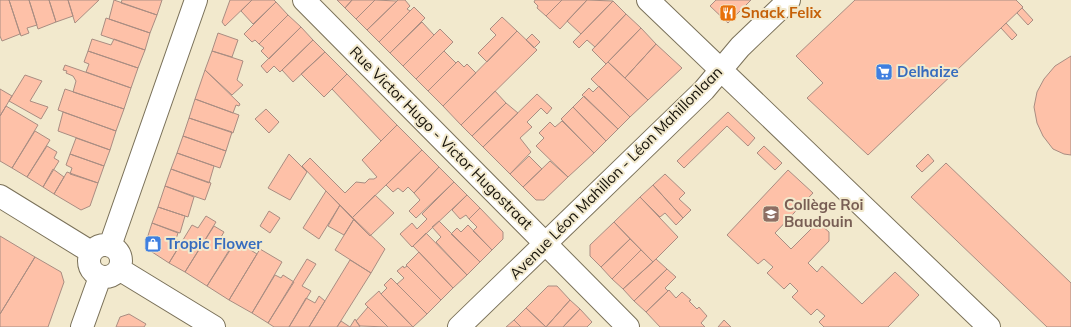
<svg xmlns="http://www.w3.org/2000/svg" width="1071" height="327" font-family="Mulish,sans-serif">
	<rect width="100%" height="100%" fill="#f2e9cd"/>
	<path fill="#fec1a8" stroke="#a98d82" d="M0,0H9L20,34L2,41L0,36Z
		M9,0H29L37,25L27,28L29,33L21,36Z
		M29,0H49L56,22L38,29Z
		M49,0H68L73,16L56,22Z
		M68,0H99L75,23Z
		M114,0L157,15L150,33L109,19Z
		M122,0H162L157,15L121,3Z
		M230,0H252L225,26L222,22Z
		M252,0H274L276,2L253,24L241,11Z
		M337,0H352L345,8Z
		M352,0H375L356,19L345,8Z
		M375,0L397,1L367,30L356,19Z
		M398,0H405L410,6L407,9L410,11L379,42L367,30Z
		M535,0H562L546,16L537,8L538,6L534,2Z
		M562,0H587L560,29L546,16Z
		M587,0L613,1L581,34L567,21Z
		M716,0H751L728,23L710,6Z
		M855,0H1016L1023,7L868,155L807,98L823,83L796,56Z
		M613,1L626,14L595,47L587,40L579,48L573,42Z
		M276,2L288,15L259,44L255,40L252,42L244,34Z
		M414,7L425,18L390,53L379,42Z
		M1022,8L1033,20L1028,25L1017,13Z
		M626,14L641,28L606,64L592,50Z
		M288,15L301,27L269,59L261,51L264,48L259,44Z
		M502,17L517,31L487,62L478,53L496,35L490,29Z
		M106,18L150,33L145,50L101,35Z
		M422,22L434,35L403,66L390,53Z
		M1006,23L1017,35L1012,40L1001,28Z
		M301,27L313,40L280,72L274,66L267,73L261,66Z
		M641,28L656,44L625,78L608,62Z
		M440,29L453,42L416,79L403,66Z
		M517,31L537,50L461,125L443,106Z
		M218,33L238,40L232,57L212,51Z
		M532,34L540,42L534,48L526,40Z
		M92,39L111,45L114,39L145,50L138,68L88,51Z
		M313,40L325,52L293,82L282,70Z
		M656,44L682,68L648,100L625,78Z
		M88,51L138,68L131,88L86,72L89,64L84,62Z
		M212,51L243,61L237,80L243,85L232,95L205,70Z
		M444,51L456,63L428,91L416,79Z
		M325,52L347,74L324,97L301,74Z
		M1071,56V155L1064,154L1053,149L1043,136L1037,123L1034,107L1037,92L1044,79L1055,66Z
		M458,61L464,67L467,64L476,73L443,106L428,91Z
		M608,62L648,100L630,117L591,79Z
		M65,65L131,88L124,109L73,92L76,81L73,76L66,73L67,71L63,70Z
		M205,70L240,104L239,106L236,105L233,113L195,99Z
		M347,74L397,125L381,141L332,89Z
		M25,75L42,81L30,101L48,107L41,119L9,101Z
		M599,86L630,117L618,129L582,95L589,88L593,92Z
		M0,89L12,96L0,116Z
		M65,89L124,109L116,131L58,110Z
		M495,91L506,103L472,136L461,125Z
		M537,94L552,108L547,114L541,108L527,122L532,127L520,138L531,152L510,174L483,147Z
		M584,96L618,129L606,141L573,107Z
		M195,99L239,115L233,133L189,118Z
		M506,103L518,113L483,147L472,136Z
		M6,106L38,125L12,168L0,161V116Z
		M573,107L606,141L594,153L561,119Z
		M266,109L279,122L269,133L255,119Z
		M63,112L116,131L110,150L58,131Z
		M728,112L755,138L748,146L727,126L684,168L677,161Z
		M189,118L232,132L226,151L183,136Z
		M562,121L594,153L568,177L536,146L544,138L539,133L550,122L555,127Z
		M397,125L422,150L352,218L302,166L310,158L345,193L356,182L365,183L369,179H374L377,177L362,160Z
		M35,131L50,140L27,177L12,168Z
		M183,136L226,151L220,168L177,153Z
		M76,138L110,150L104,166L70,154Z
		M47,146L57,152L54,158L59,161L43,187L27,177Z
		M764,146L782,163L775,170L757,153Z
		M422,150L439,167L414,193L408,187L403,192L398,188L393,192L386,185Z
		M177,153L214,166L209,183L171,169Z
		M70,154L104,166L98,183L70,174L72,168L66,165Z
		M289,154L307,172L290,200L268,188Z
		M928,154L934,161L922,172L916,166Z
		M529,156L542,169L523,187L510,174Z
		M550,161L568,177L544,200H536L523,187Z
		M946,163L1071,283V327H1047L911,197Z
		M439,167L454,182L416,218L409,211L420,200L414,193Z
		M53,169L64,177L54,194L43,187Z
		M171,169L211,183L205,200L165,186Z
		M788,170L813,193L775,233L791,249L814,226H822L829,232V241L808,263L817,272L822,266L862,304L895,272L919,295L888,327H824L819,322L825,316L817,309L811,315L792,297L798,291L790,283L784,289L767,273L773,267L764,259L758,264L727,235Z
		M67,172L98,183L90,206L81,210L54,194Z
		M665,174L685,193L679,199L691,210L683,218L653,185Z
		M454,182L467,195L412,247L400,234L412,223L417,229L427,219L422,214Z
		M653,185L683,218L676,225L665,213L660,217L640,197Z
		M165,186L194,197L188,217L158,207Z
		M326,191L340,205L319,239L303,228Z
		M375,195L394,213L370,236L352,218Z
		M467,195L480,208L469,219L466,215L460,219L452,210Z
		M640,197L678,237L653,262L614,222Z
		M340,205L354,219L344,235L328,226Z
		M158,207L185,216L180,233L152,223Z
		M480,208L503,232V239L492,250L473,231L477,227L469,219Z
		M269,211L280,218L270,233L260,226Z
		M206,216L216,222L185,272L169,263L192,225L198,228Z
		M354,219L385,249L371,273L335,250Z
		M439,221L480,262L467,275L436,242L441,237L432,227Z
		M614,222L630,239L601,267L590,256V245Z
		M152,223L178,233L176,239L182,242L169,263L149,250L146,242Z
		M468,225L492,250L480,262L451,234L457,228L461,232Z
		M214,226L224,232L221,237L233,244L207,286L185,272Z
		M426,233L467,275L453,288L413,246Z
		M0,236L35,257L0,314Z
		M630,239L641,250L612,279L601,267Z
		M236,241L257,254L229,300L207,286Z
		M260,249L282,262L252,313L229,300Z
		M641,250L653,262L623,289L612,279Z
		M419,252L453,288L441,300L406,265Z
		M35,257L61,272L64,282L48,327H0V314Z
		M307,259L316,264L302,286L311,291L289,327H274L268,323Z
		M656,259L667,269L634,301L623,289Z
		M350,260L371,273L337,327H309Z
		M403,266L404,268L407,266L441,300L427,314L397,284L404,278L397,271Z
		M667,269L676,277L665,288L668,291L646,312L634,301Z
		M275,275L281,278L283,275L294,282L268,323L252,313Z
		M391,278L427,314L413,327L381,294L387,288L384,285Z
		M548,286H557L570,300L546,327L526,308Z
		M669,290L676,298L682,292L691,300L689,301L697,309L699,307L707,316L701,323L705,327H660L646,312Z
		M379,291L381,294L413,327H388L365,304Z
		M319,296L325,301L309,327H289L306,298L315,303Z
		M570,300L580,309L563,327H546Z
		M368,307L388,327L360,326L356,321Z
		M526,308L546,327H521L514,320Z
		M580,309L592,322L587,327H563Z
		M129,314L146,324L144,327H116L120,317Z
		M355,319L360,327H337L341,321L350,327Z
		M514,320L521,327H506Z
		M724,320L731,327H718Z"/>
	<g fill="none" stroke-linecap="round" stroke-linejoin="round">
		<g stroke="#7a7159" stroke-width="24">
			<path id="street" d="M304,0L628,327
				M648,0L989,327
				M0,196L91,252
				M89 261a16 16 0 1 1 32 0a16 16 0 1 1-32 0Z
				M110,246L196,0
				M119,269L214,327
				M82,327L100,277
				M459,327L704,90L740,47L789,0"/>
		</g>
		<use href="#street" stroke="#fff" stroke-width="22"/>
	</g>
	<defs>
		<g id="restaurant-square" transform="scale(0.9)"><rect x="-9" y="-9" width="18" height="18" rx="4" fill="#e8710a" stroke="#f2e9cd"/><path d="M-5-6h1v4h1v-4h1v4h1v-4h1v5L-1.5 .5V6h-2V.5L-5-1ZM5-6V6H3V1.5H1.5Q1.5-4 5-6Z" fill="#fff"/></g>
		<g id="supermarket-square" transform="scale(0.9)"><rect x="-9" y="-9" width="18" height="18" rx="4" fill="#3f7fe0" stroke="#f2e9cd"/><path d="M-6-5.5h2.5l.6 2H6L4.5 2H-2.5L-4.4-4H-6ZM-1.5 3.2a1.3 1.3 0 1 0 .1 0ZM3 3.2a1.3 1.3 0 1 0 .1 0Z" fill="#fff"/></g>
		<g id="school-square" transform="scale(0.9)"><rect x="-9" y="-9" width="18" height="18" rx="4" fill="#8d6e63" stroke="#f2e9cd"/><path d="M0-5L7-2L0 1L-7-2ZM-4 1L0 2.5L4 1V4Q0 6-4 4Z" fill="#fff"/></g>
		<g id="shop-square" transform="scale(0.9)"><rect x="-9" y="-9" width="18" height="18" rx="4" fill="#3f7fe0" stroke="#f2e9cd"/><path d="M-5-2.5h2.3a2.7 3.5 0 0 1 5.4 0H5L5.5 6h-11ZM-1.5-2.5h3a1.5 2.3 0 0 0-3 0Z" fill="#fff"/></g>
	</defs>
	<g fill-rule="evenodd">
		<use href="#restaurant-square" x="728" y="13"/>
		<use href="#supermarket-square" x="884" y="72"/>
		<use href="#school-square" x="771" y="214"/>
		<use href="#shop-square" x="153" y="244"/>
	</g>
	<g text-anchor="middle" stroke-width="4" stroke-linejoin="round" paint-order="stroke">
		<g font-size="15" font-weight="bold" fill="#c56008" stroke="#f2e9cd" text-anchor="start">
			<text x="741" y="18">Snack Felix</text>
		</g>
		<g font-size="15" font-weight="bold" fill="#366cbe" stroke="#f2e9cd" text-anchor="start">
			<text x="897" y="77">Delhaize</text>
			<text x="166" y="249">Tropic Flower</text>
		</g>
		<g font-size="15" fill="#17130a" stroke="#f2e9cd">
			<text transform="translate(441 138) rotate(45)" y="5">Rue Victor Hugo - Victor Hugostraat</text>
			<text transform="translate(616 173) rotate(-45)" y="5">Avenue Léon Mahillon - Léon Mahillonlaan</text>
		</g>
		<g font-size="15" font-weight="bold" fill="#785e54" stroke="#f2e9cd" text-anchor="start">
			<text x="784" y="210">Collège Roi<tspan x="784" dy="17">Baudouin</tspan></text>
		</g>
	</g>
</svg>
